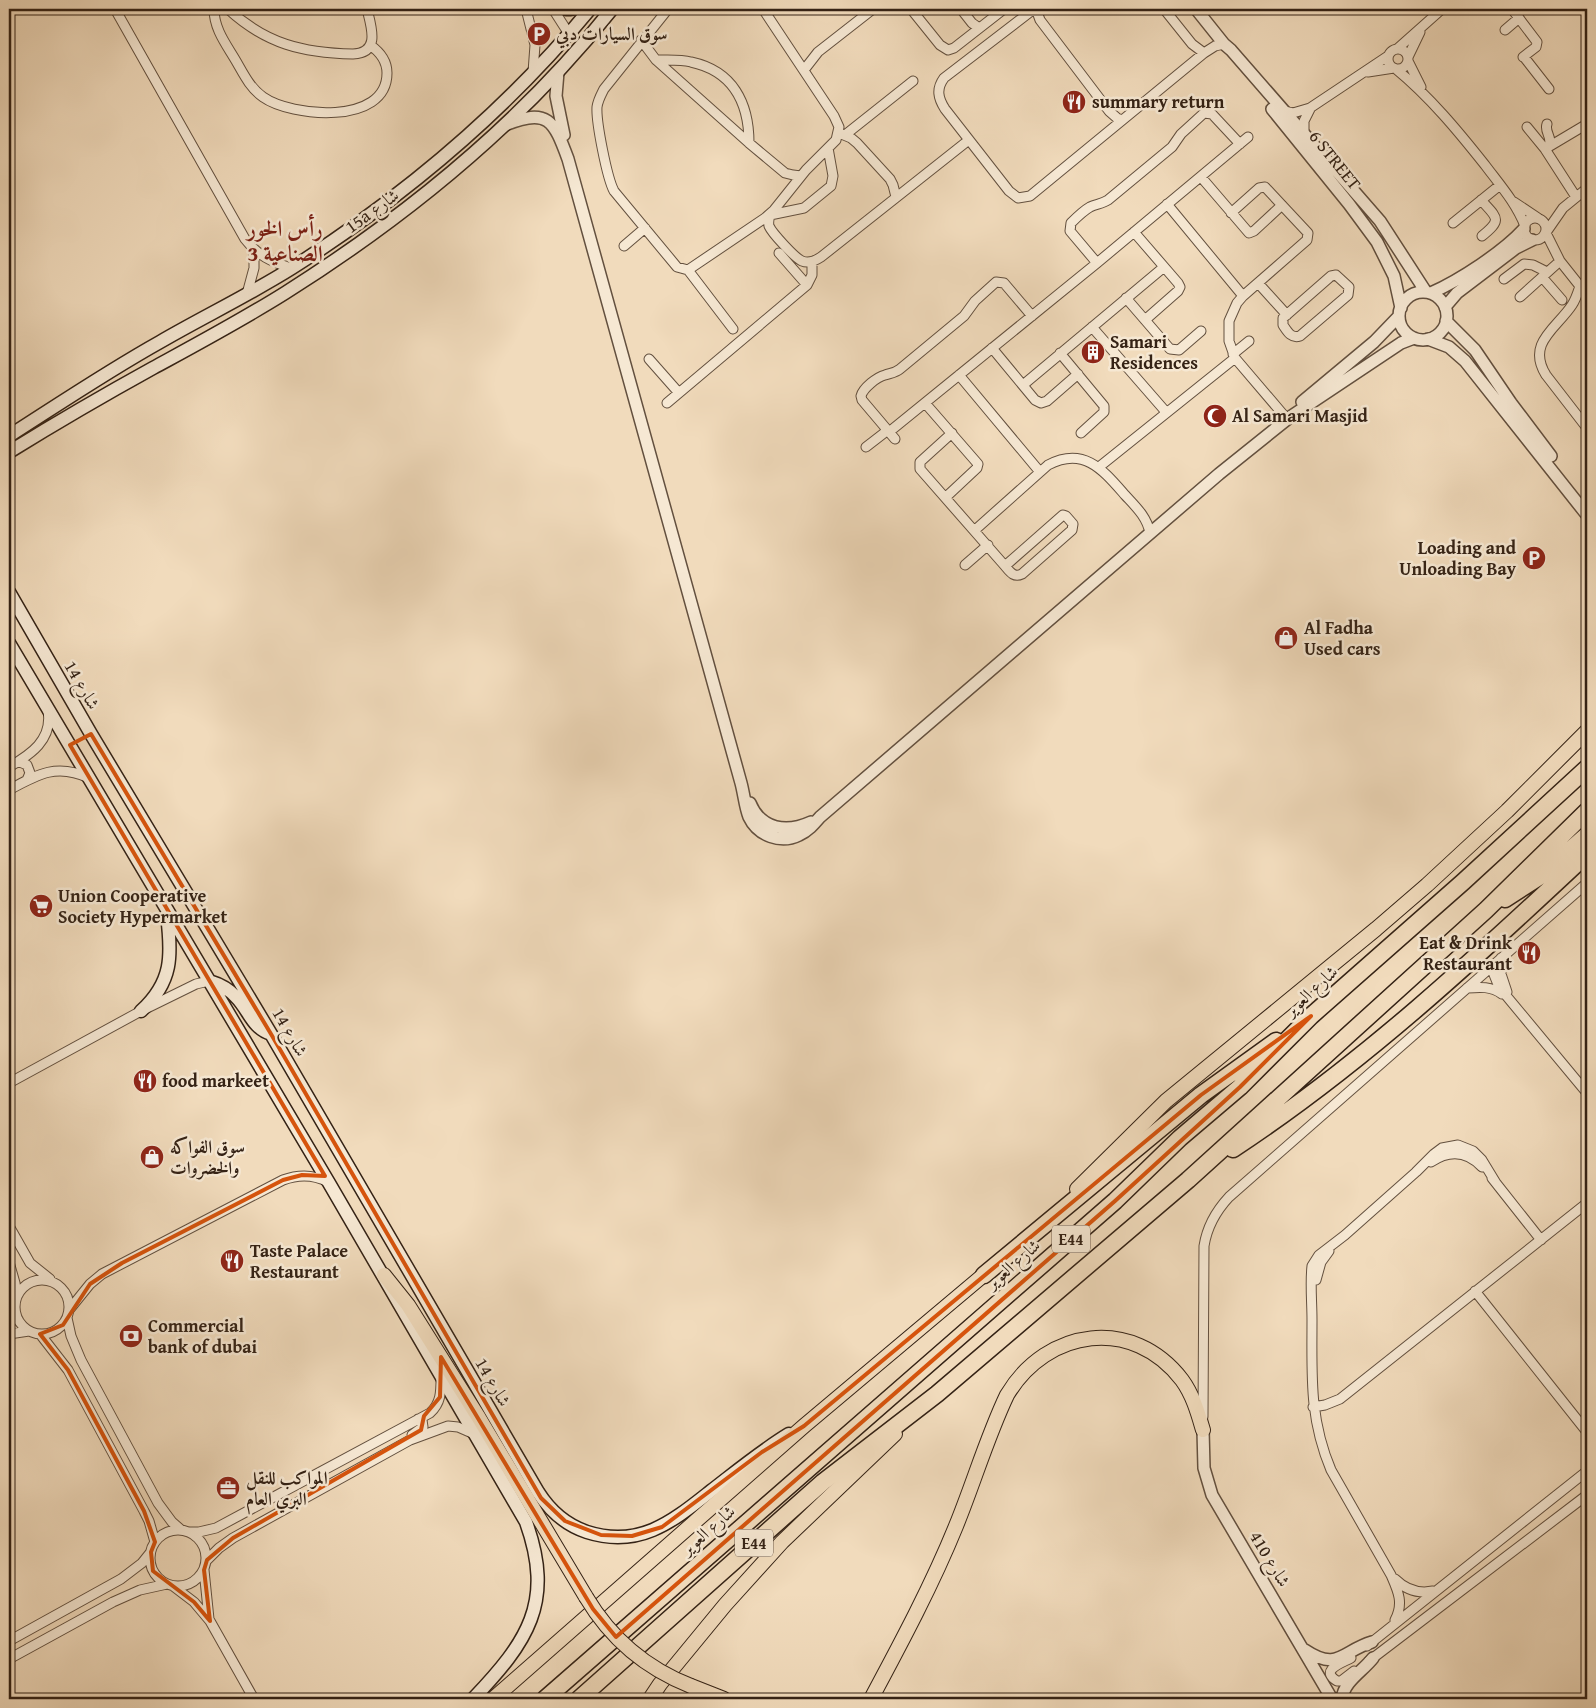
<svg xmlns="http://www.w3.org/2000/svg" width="1596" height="1708" font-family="'Gentium Book Plus',Amiri,serif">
	<rect width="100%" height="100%" fill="#f1dbbc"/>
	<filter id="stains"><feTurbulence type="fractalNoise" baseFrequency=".004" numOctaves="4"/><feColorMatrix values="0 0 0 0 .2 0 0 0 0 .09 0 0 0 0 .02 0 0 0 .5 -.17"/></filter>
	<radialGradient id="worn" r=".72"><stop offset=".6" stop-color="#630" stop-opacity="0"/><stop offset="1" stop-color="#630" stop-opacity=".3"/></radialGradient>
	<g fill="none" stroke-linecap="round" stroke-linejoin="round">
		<g stroke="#63503f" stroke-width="11">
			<path id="minor" d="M115,9L245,239C257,255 272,262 291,268
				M214,9C214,29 226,44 236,61C243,73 250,88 263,97C291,117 387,126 387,73C387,61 380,52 370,45
				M228,9C266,44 303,53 353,54C381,53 371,26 367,9
				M526,9L535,45L533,72
				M553,9L569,34
				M668,9L604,89C601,95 598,100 597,107C596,122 607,178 614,191L677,267L688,270L765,218L774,210L806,170L836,140L839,127L834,116L763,9
				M911,9L940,45L948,50L954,48L1004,9
				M961,9L972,23L979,28
				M1034,9L944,78C936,89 938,98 945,109L1009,191L1018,198L1030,196L1204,53L1215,46L1224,44
				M1036,9L1040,20L1109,111L1117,118L1122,120
				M1164,9L1192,44L1204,53
				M1512,9L1537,42L1536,47L1523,57
				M1505,30L1519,18
				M641,40L656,60L749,143L785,173L793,175L801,176
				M1388 59a10 10 0 1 1 20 0a10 10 0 1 1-20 0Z
				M1397,49L1442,9
				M1408,57L1420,32
				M1524,57L1549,89
				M656,60C668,60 680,59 691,62C733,71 749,103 749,143
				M1408,61L1421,87
				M1396,69C1430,97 1458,131 1485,165C1500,185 1516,203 1525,226
				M804,70L818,52L873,9
				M1368,72L1394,68
				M1284,111L1293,113L1310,108L1388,56
				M1547,124C1544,133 1553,136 1549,147
				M1527,127L1545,149L1576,197
				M839,133L851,138L857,143L890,179L893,185L896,197
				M845,135L913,81
				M1304,135V121L1310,109
				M828,148L833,176L831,186L804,208L770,215C769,219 768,222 769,226C772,233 795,258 802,261C809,264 815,261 821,257L965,143
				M1545,149L1587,124
				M1201,177L1249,233L1254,231L1282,205
				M1481,200C1497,218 1503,219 1482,236
				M1514,202L1538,218
				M1167,204L1243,296
				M1231,213L1259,188L1265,187L1308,233L1307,240L1243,296L1237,303L1229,321V341L1235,358L1287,419
				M1524 229a11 11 0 1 1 22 0a11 11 0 1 1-22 0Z
				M1453,223L1500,185
				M1547,231L1563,208L1585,190
				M1134,232L1178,283L1180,287L1178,291L1145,320
				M1546,233L1560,261L1587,295
				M624,246L645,228
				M779,253L807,285
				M1097,263L1070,231L1071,223C1076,218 1083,211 1090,207C1096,204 1102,204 1108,200L1172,147L1181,134L1204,113L1212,114L1240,144
				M688,270L733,329
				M1336,275L1349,287L1348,295L1300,336C1291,339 1287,331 1283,325V318L1331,276Z
				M1542,277L1562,300
				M1504,279L1524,264L1533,265L1547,272
				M1258,283L1287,315
				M1580,286C1578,292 1576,299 1572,305C1557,328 1526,343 1546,375L1587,428
				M247,294L254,268V250
				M1520,297L1560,261
				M1126,298L1170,349L1179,350L1201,331
				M1092,327L1166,412
				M992,348L1035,400L1041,403L1047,401L1078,374
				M1060,353L1104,406V412L1081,433
				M1233,354L1249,341
				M649,359L679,393
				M959,375L1040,472
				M1023,385L1164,267
				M667,403L807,285L812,275V262
				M925,403L978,464L977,468L946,497
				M889,432L1097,263L1248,137
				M952,433L920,462V469L1005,566
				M895,439L862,400L861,396C863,388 877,377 885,375C891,373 895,373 900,369L964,316L975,301L996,282L1004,283L1032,316
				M866,447L888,430
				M1099,467L1235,358
				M1063,515L1066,516L1073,524L1072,530L1022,574C1014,578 1010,572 1005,566Z
				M975,530L1048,465C1084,446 1103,470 1125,495C1136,507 1147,517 1150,533
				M965,565L988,545
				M15,763L20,762L27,765L30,773L27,780
				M9,767C30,755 53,740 48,711
				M9,790C38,774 57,763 89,778
				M1501,958V974L1507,992
				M1491,967L1499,987L1587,1093
				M1467,988C1480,987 1491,986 1502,994
				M9,1083L141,1011L196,984L209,981
				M1431,1162C1449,1150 1467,1151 1482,1167
				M1492,1178L1541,1240
				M9,1226L30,1263L50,1279
				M9,1262L15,1283L17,1296
				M15 1307a27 27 0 1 1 54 0a27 27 0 1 1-54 0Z
				M1316,1280L1321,1262L1329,1251
				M1475,1291L1587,1432
				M69,1310L90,1284L102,1274L283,1180C299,1174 313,1174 328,1182
				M67,1318L71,1336L81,1360L158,1503L172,1522L180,1529
				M9,1334L29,1331
				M40,1334L68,1370L144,1511L149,1521L155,1542
				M1313,1407L1325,1405L1340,1399L1587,1203
				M1203,1417L1204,1246C1207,1227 1216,1211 1229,1197L1587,883
				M412,1435L423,1427L422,1420L418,1419
				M150 1558a28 28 0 1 1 56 0a28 28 0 1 1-56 0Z
				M190,1532H199L216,1528L430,1413C441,1403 441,1392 441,1378
				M207,1560L219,1548L233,1538L410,1440L448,1426L458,1427L474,1434
				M204,1570L209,1619
				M1395,1579C1406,1590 1418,1594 1433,1591
				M173,1586L194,1602L210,1621L254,1699
				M1395,1620C1404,1603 1398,1591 1391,1575L1331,1470C1309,1418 1312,1375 1312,1320C1312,1302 1310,1283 1312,1266L1319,1255L1345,1235L1416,1172L1434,1154L1442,1148L1458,1145L1473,1151L1482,1160L1496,1183
				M9,1641L121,1579L142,1563L150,1553
				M1367,1646L1587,1471
				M1351,1658C1342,1663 1319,1670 1337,1681H1341L1354,1671
				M9,1659L113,1602L140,1590L167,1584
				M1369,1661L1587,1495"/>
		</g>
		<g stroke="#63503f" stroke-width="14">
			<path id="tertiary" d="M1196,9L1224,44L1231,50L1380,221L1426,292
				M558,72L556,96L564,135
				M1272,109L1349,204L1377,242L1394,276L1401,308
				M505,125C548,107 554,121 568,159L741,783C744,794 745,807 749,817C758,836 781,844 799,835C808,831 814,824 820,817L1219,474L1290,417L1401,343L1414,338
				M1399 316a24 24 0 1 1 48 0a24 24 0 1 1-48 0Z
				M1431,293C1460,280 1503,252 1524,229
				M1445,307L1457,293L1516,248L1532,240
				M1446,321L1475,350L1511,403L1551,456
				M1428,339L1449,347L1465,361L1587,515
				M1302,402L1374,342L1399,316
				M750,803C761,830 787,833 811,822
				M1203,1430L1204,1468L1212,1495L1332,1699
				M1305,1650C1338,1672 1342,1651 1372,1642
				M1342,1699C1344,1681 1362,1672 1373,1658"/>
		</g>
		<g stroke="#342215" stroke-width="15">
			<path id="secondary" d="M566,9H571
				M9,436C59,404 108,371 160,342C203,317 249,295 292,268C403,197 506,111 590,9
				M9,452C56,423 104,395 153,368C197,344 242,320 285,293C407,216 522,122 612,9
				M9,592L91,734L271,1034L538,1492C550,1511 566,1525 587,1532C640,1549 673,1521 711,1491C737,1471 761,1451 789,1434
				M9,643L329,1183L526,1522C555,1603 527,1642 473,1699
				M209,981C219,984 229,989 236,997C249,1010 252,1028 271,1034
				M141,1011C173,982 172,955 167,915"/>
		</g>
		<g stroke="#342215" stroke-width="16">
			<path id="primary" d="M1077,1189L1166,1101L1376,929L1427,885L1507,811L1587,731
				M384,1275L408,1305L479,1418L586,1597
				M691,1686L724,1699
				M493,1699L804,1426L992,1268
				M650,1699L660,1684L725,1605L782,1542L895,1434
				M871,1699C901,1643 932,1585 956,1526C974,1482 987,1437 1007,1395C1047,1328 1133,1316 1182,1380C1193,1395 1198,1413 1203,1430"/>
		</g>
		<g stroke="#342215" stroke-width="19">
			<path id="motorway" d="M1505,899L1539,877L1587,835
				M1233,1149C1361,1065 1476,958 1587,854
				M984,1275L1201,1095L1276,1041
				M545,1699L1115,1201L1180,1138L1240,1087L1311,1016L1463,882L1587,768
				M579,1699L823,1482L937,1394L1188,1180L1486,910L1587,811"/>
		</g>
		<use href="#minor" stroke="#f6e8d3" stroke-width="9"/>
		<use href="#tertiary" stroke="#f6e8d3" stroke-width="11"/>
		<use href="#secondary" stroke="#f6e8d3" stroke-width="12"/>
		<use href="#primary" stroke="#f1dbbc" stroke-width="14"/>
		<use href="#motorway" stroke="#f1dbbc" stroke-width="16"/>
		<g stroke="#342215" stroke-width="16" stroke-linecap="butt">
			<path id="primary-bridge" d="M586,1597C611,1639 645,1668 691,1686"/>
		</g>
		<use href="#primary-bridge" stroke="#f1dbbc" stroke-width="14"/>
	</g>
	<path fill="none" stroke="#d6540d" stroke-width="4" stroke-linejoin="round" d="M91,734L271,1034L541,1498L565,1521L601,1535L632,1536L662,1527L762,1452L804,1426L1201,1095L1311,1016L1240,1087L1115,1201L616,1637L593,1609L441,1357L440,1397L424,1416L421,1430L233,1538L207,1560L204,1570L210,1621L194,1602L153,1571L151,1552L155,1542L144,1511L68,1370L40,1334L63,1325L90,1284L122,1263L283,1180L302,1175L325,1176L70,745Z"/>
	<defs>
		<g id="parking-disc" transform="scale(1.25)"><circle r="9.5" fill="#8f2418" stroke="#f6e8d3"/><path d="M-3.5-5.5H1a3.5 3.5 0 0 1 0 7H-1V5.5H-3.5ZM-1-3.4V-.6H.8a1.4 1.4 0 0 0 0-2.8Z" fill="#fff"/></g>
		<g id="restaurant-disc" transform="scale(1.25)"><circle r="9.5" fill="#8f2418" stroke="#f6e8d3"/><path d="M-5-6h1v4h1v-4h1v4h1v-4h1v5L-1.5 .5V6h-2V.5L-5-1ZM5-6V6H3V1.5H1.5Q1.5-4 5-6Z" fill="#fff"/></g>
		<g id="building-disc" transform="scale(1.25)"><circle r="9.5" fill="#8f2418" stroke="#f6e8d3"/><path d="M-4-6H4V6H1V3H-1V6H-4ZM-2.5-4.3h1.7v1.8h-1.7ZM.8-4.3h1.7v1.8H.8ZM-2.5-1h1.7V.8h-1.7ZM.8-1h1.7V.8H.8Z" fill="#fff"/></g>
		<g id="mosque-disc" transform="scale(1.25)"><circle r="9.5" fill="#8f2418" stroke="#f6e8d3"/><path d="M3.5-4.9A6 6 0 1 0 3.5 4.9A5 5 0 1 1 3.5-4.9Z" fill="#fff"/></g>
		<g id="shop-disc" transform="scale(1.25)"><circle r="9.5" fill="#8f2418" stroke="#f6e8d3"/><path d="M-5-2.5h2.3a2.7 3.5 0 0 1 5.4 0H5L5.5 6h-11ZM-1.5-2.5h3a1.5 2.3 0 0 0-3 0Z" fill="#fff"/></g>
		<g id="supermarket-disc" transform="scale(1.25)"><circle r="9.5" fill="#8f2418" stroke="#f6e8d3"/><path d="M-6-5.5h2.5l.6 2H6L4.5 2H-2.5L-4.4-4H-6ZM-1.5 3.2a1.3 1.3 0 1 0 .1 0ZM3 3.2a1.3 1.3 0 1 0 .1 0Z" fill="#fff"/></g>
		<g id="bank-disc" transform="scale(1.25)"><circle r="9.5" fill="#8f2418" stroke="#f6e8d3"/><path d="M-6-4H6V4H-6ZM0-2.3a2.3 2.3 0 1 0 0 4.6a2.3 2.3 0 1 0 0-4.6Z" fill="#fff"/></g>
		<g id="office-disc" transform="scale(1.25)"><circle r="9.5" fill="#8f2418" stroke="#f6e8d3"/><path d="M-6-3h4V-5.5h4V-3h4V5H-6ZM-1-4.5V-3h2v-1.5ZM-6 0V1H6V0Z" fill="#fff"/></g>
	</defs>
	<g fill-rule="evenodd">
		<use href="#parking-disc" x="539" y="34"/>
		<use href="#restaurant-disc" x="1074" y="102"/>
		<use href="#building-disc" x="1093" y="352"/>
		<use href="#mosque-disc" x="1215" y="416"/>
		<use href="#parking-disc" x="1534" y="558"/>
		<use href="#shop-disc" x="1286" y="638"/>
		<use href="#supermarket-disc" x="41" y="906"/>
		<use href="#restaurant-disc" x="1529" y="953"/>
		<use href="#restaurant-disc" x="145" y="1081"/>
		<use href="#shop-disc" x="152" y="1157"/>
		<use href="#restaurant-disc" x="232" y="1261"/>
		<use href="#bank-disc" x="131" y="1336"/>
		<use href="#office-disc" x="228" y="1488"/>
	</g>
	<g text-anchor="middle" stroke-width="5" stroke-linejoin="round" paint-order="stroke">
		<g fill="#f6e8d3" stroke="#6e5d4e" stroke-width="1">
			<rect x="1052" y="1225.5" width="38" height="27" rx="4"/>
			<rect x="735" y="1529.5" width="38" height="27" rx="4"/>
		</g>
		<g font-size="16" font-weight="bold" fill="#342215">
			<text x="1071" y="1245">E44</text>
			<text x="754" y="1549">E44</text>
		</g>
		<g font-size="18" font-weight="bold" fill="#342215" stroke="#f6e8d3" text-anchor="start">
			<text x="556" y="40">سوق السيارات دبي</text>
			<text x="1092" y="108">summary return</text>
			<text x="1110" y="348">Samari<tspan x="1110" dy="21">Residences</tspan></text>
			<text x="1232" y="422">Al Samari Masjid</text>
			<text x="1516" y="554" text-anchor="end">Loading and<tspan x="1516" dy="21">Unloading Bay</tspan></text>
			<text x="1304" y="634">Al Fadha<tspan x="1304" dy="21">Used cars</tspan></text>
			<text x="58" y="902">Union Cooperative<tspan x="58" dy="21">Society Hypermarket</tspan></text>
			<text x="1512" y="949" text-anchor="end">Eat &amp; Drink<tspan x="1512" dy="21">Restaurant</tspan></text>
			<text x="162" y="1087">food markeet</text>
			<text x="170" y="1153">سوق الفواكه<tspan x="170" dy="21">والخضروات</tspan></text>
			<text x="250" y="1257">Taste Palace<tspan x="250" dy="21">Restaurant</tspan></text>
			<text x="148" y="1332">Commercial<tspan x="148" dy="21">bank of dubai</tspan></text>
			<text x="246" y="1484">المواكب للنقل<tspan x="246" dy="21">البري العام</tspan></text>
		</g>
		<g font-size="18" fill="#342215" stroke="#f6e8d3">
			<text transform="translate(1335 160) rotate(51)" y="6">6 STREET</text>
			<text transform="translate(372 211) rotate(-36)" y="6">15a شارع</text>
			<text transform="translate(82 685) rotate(60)" y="6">شارع 14</text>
			<text transform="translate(1311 991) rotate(-43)" y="6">شارع العوير</text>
			<text transform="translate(290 1032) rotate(60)" y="6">شارع 14</text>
			<text transform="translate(1013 1264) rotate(-41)" y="6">شارع العوير</text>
			<text transform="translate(493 1382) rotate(60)" y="6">شارع 14</text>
			<text transform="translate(708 1530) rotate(-41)" y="6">شارع العوير</text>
			<text transform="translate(1270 1559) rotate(59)" y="6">شارع 410</text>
		</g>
		<g font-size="22" font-weight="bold" fill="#7a1f14" stroke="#f6e8d3">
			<text x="285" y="236">رأس الخور<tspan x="285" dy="25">الصناعية 3</tspan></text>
		</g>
	</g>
	<rect width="1596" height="1708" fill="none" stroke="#f1dbbc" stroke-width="30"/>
	<rect x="10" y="10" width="1576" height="1688" fill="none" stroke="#342215" stroke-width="2.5"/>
	<rect x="15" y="15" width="1566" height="1678" fill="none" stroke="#342215"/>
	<rect width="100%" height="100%" filter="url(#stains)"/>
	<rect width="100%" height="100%" fill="url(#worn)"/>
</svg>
